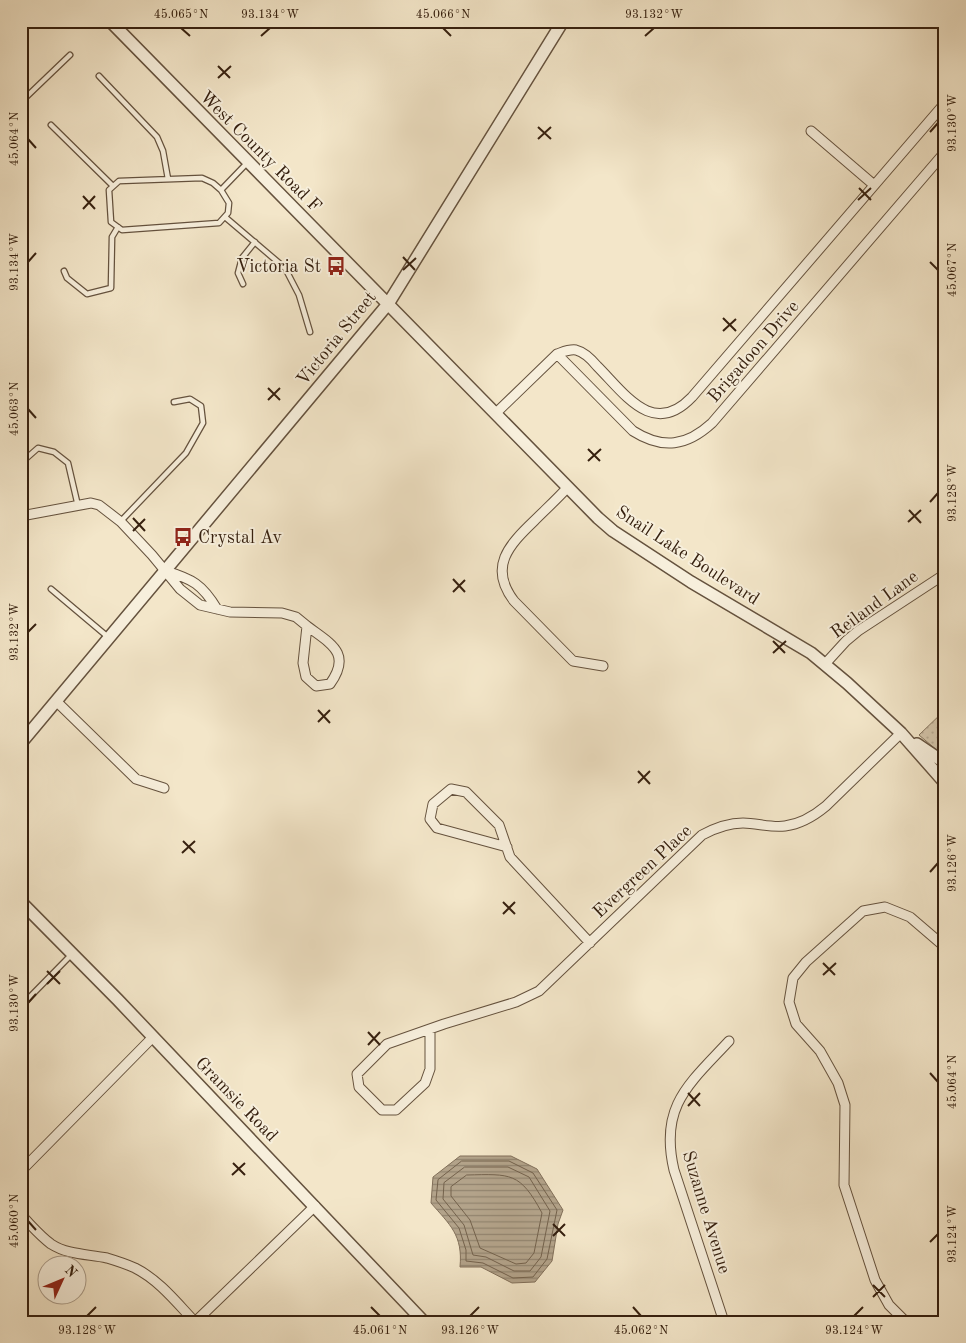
<svg xmlns="http://www.w3.org/2000/svg" width="966" height="1343" font-family="'Old Standard TT',serif">
	<defs>
		<pattern id="park-dots" width="8" height="8" patternUnits="userSpaceOnUse" patternTransform="scale(1.25)"><rect width="8" height="8" fill="#d3c4a9"/><path d="M2 2h.1M6 6h.1" fill="none" stroke="#b6a890" stroke-width="1.8" stroke-linecap="round"/></pattern>
		<pattern id="water-rules" width="6" height="5" patternUnits="userSpaceOnUse" patternTransform="scale(1.25)"><rect width="6" height="5" fill="#b3a38a"/><path d="M0 2.5h6" fill="none" stroke="#92846f"/></pattern>
	</defs>
	<rect width="100%" height="100%" fill="#f3e6c9"/>
	<filter id="stains"><feTurbulence type="fractalNoise" baseFrequency=".004" numOctaves="4"/><feColorMatrix values="0 0 0 0 .2 0 0 0 0 .09 0 0 0 0 .02 0 0 0 .5 -.17"/></filter>
	<radialGradient id="worn" r=".72"><stop offset=".6" stop-color="#630" stop-opacity="0"/><stop offset="1" stop-color="#630" stop-opacity=".3"/></radialGradient>
	<path fill="url(#park-dots)" stroke="#84725c" d="M945,710V757L919,735Z"/>
	<path fill="url(#water-rules)" stroke="#816f59" d="M460,1156H511L537,1169L563,1210L558,1224L552,1261L535,1282L512,1283L481,1267H460C463,1235 450,1225 431,1203L433,1177Z"/>
	<g fill="none" stroke-linecap="round" stroke-linejoin="round">
		<path stroke="#74624c" stroke-width="1" d="M462,1161H509L533,1173L557,1210L547,1259L533,1277L513,1278L483,1263L466,1261V1250L459,1228L436,1200L438,1180Z
			M465,1167H508L529,1177L550,1211L541,1257L530,1271H514L486,1257L473,1255L464,1225L443,1199L444,1183Z
			M467,1175C511,1174 520,1172 542,1213L534,1253L526,1263L516,1264L480,1248L470,1220L451,1196V1187Z"/>
		<g stroke="#65523e" stroke-width="7">
			<path id="service" d="M99,76L157,137L163,151L168,179
				M21,102L70,55
				M51,125L113,186
				M221,190L213,183L202,178L119,181L109,190L111,222L122,230L219,223L228,213L229,203L221,190L248,162
				M225,217L285,268L299,295L310,332
				M64,271L67,278L87,294L111,288L112,237L118,227
				M243,284L238,273L242,258L255,242
				M21,463L38,448L54,452L68,463L78,506
				M121,521L186,453L203,423L201,406L190,399L174,402
				M51,589L108,637
				M21,1006L71,955"/>
		</g>
		<g stroke="#65523e" stroke-width="11">
			<path id="minor" d="M811,131L874,185
				M557,354L633,431C663,450 687,446 712,423L945,152
				M496,413L557,354C563,352 569,349 576,350C584,352 592,360 597,366C625,394 653,438 692,397L945,103
				M568,487C557,499 545,510 534,521C509,545 488,567 514,601L573,661L603,666
				M21,516L91,503L99,505L121,522L152,555L180,589L200,605L230,612L282,613L296,617L307,626L303,663L306,677L316,686L330,684C352,653 331,644 307,626
				M166,571C192,579 202,584 217,609
				M825,664L846,641L858,631L945,574
				M56,701L136,779L164,788
				M507,847L437,828L430,819L433,804L451,789L466,792L499,825L510,857L590,943
				M430,1029V1069L425,1083L396,1110H382L359,1087L357,1074L387,1044L444,1024L516,1002L539,991L702,835C715,828 728,823 743,823C757,823 771,828 785,826C801,824 814,816 826,806L901,733
				M21,1171L153,1037
				M21,1215C31,1225 40,1236 51,1244C68,1255 88,1254 107,1258C117,1261 126,1264 135,1268C159,1280 177,1303 195,1322L315,1206
				M724,1322L674,1170C659,1106 689,1084 729,1041
				M906,1322L889,1305L875,1280L844,1185L845,1105L838,1083L820,1051L796,1024L789,1002L793,978L806,962L863,911L885,907L910,917L945,947"/>
		</g>
		<g stroke="#65523e" stroke-width="14">
			<path id="tertiary" d="M110,21L598,518L613,531L691,582L811,653L847,683L901,733L945,783
				M21,743L388,304L563,21
				M917,744L945,763
				M21,902L118,1000L424,1322"/>
		</g>
		<use href="#service" stroke="#f7efdc" stroke-width="4.5"/>
		<use href="#minor" stroke="#f7efdc" stroke-width="9"/>
		<use href="#tertiary" stroke="#f7efdc" stroke-width="11"/>
	</g>
	<path fill="none" stroke="#36200f" stroke-width="2" d="M181,28L190,36M443,28L451,36M261,36L270,28M645,36L654,28M218,66L230,78M218,78L231,66M538,127L551,139M930,132L938,123M28,139L36,148M538,139L551,127M859,188L871,200M83,196L95,209M858,200L871,188M83,209L95,196M403,257L415,270M28,262L36,253M930,262L938,270M403,270L416,258M723,318L736,331M723,331L736,319M268,388L280,400M268,400L280,388M28,409L36,418M588,449L600,461M588,461L601,449M930,502L938,493M909,510L921,523M133,518L145,531M908,522L921,510M133,531L145,519M453,579L465,592M453,592L465,580M28,632L36,624M773,641L785,653M773,653L786,641M318,710L330,723M318,722L330,710M638,771L650,784M638,783L650,771M183,841L195,853M182,853L195,841M930,872L938,863M503,902L515,914M503,914L515,902M823,963L835,975M47,971L60,984M823,975L836,963M47,984L60,971M28,1003L36,994M368,1032L380,1045M368,1045L380,1032M930,1073L938,1082M688,1093L700,1106M688,1106L700,1093M233,1163L245,1175M232,1175L245,1163M28,1221L36,1230M553,1224L565,1236M553,1236L565,1224M930,1242L938,1234M873,1285L885,1297M873,1297L885,1285M371,1307L380,1316M633,1307L641,1316M87,1316L96,1307M470,1316L479,1307M854,1316L863,1307"/>
	<defs>
		<g id="bus-bare" transform="scale(1.5)"><path d="M-5-6H5V4H4V6H2V4H-2V6H-4V4H-5ZM-3.5-4V0h7V-4ZM-3.5 1.2v1.5H-2V1.2ZM2 1.2v1.5H3.5V1.2Z" fill="#8f2418" stroke="#f7efdc" stroke-width="2.5" paint-order="stroke"/></g>
	</defs>
	<g fill-rule="evenodd">
		<use href="#bus-bare" x="336" y="266"/>
		<use href="#bus-bare" x="183" y="537"/>
	</g>
	<g text-anchor="middle" stroke-width="4" stroke-linejoin="round" paint-order="stroke">
		<g font-size="18" fill="#36200f" stroke="#f7efdc">
			<text transform="translate(261 151) rotate(45)" y="6">West County Road F</text>
			<text transform="translate(336 338) rotate(-51)" y="6">Victoria Street</text>
			<text transform="translate(753 351) rotate(-49)" y="6">Brigadoon Drive</text>
			<text transform="translate(688 555) rotate(33)" y="6">Snail Lake Boulevard</text>
			<text transform="translate(874 604) rotate(-36)" y="6">Reiland Lane</text>
			<text transform="translate(642 871) rotate(-43)" y="6">Evergreen Place</text>
			<text transform="translate(237 1099) rotate(46)" y="6">Gramsie Road</text>
			<text transform="translate(707 1212) rotate(73)" y="6">Suzanne Avenue</text>
		</g>
		<g font-size="18" fill="#36200f" stroke="#f7efdc" text-anchor="end">
			<text x="321" y="272">Victoria St</text>
			<text x="198" y="543" text-anchor="start">Crystal Av</text>
		</g>
	</g>
	<rect width="966" height="1343" fill="none" stroke="#f3e6c9" stroke-width="55"/>
	<g transform="translate(62 1280) rotate(46)"><circle r="24" fill="#f7efdc" stroke="#aa9c8a"/>
	<path d="M0-4L9 19L0 12L-9 19Z" fill="#8f2418"/>
	<text y="-8" font-size="14" font-weight="bold" text-anchor="middle" fill="#36200f">N</text>
	</g>
	<rect x="28" y="28" width="910" height="1288" fill="none" stroke="#36200f" stroke-width="2"/>
	<g font-size="12" text-anchor="middle" fill="#36200f">
		<text x="181" y="18">45.065°N</text>
		<text x="270" y="18">93.134°W</text>
		<text x="443" y="18">45.066°N</text>
		<text x="654" y="18">93.132°W</text>
		<text transform="translate(952 123) rotate(-90)" y="4">93.130°W</text>
		<text transform="translate(14 139) rotate(-90)" y="4">45.064°N</text>
		<text transform="translate(14 262) rotate(-90)" y="4">93.134°W</text>
		<text transform="translate(952 270) rotate(-90)" y="4">45.067°N</text>
		<text transform="translate(14 409) rotate(-90)" y="4">45.063°N</text>
		<text transform="translate(952 493) rotate(-90)" y="4">93.128°W</text>
		<text transform="translate(14 632) rotate(-90)" y="4">93.132°W</text>
		<text transform="translate(952 863) rotate(-90)" y="4">93.126°W</text>
		<text transform="translate(14 1003) rotate(-90)" y="4">93.130°W</text>
		<text transform="translate(952 1082) rotate(-90)" y="4">45.064°N</text>
		<text transform="translate(14 1221) rotate(-90)" y="4">45.060°N</text>
		<text transform="translate(952 1234) rotate(-90)" y="4">93.124°W</text>
		<text x="87" y="1334">93.128°W</text>
		<text x="380" y="1334">45.061°N</text>
		<text x="470" y="1334">93.126°W</text>
		<text x="641" y="1334">45.062°N</text>
		<text x="854" y="1334">93.124°W</text>
	</g>
	<rect width="100%" height="100%" filter="url(#stains)"/>
	<rect width="100%" height="100%" fill="url(#worn)"/>
</svg>
